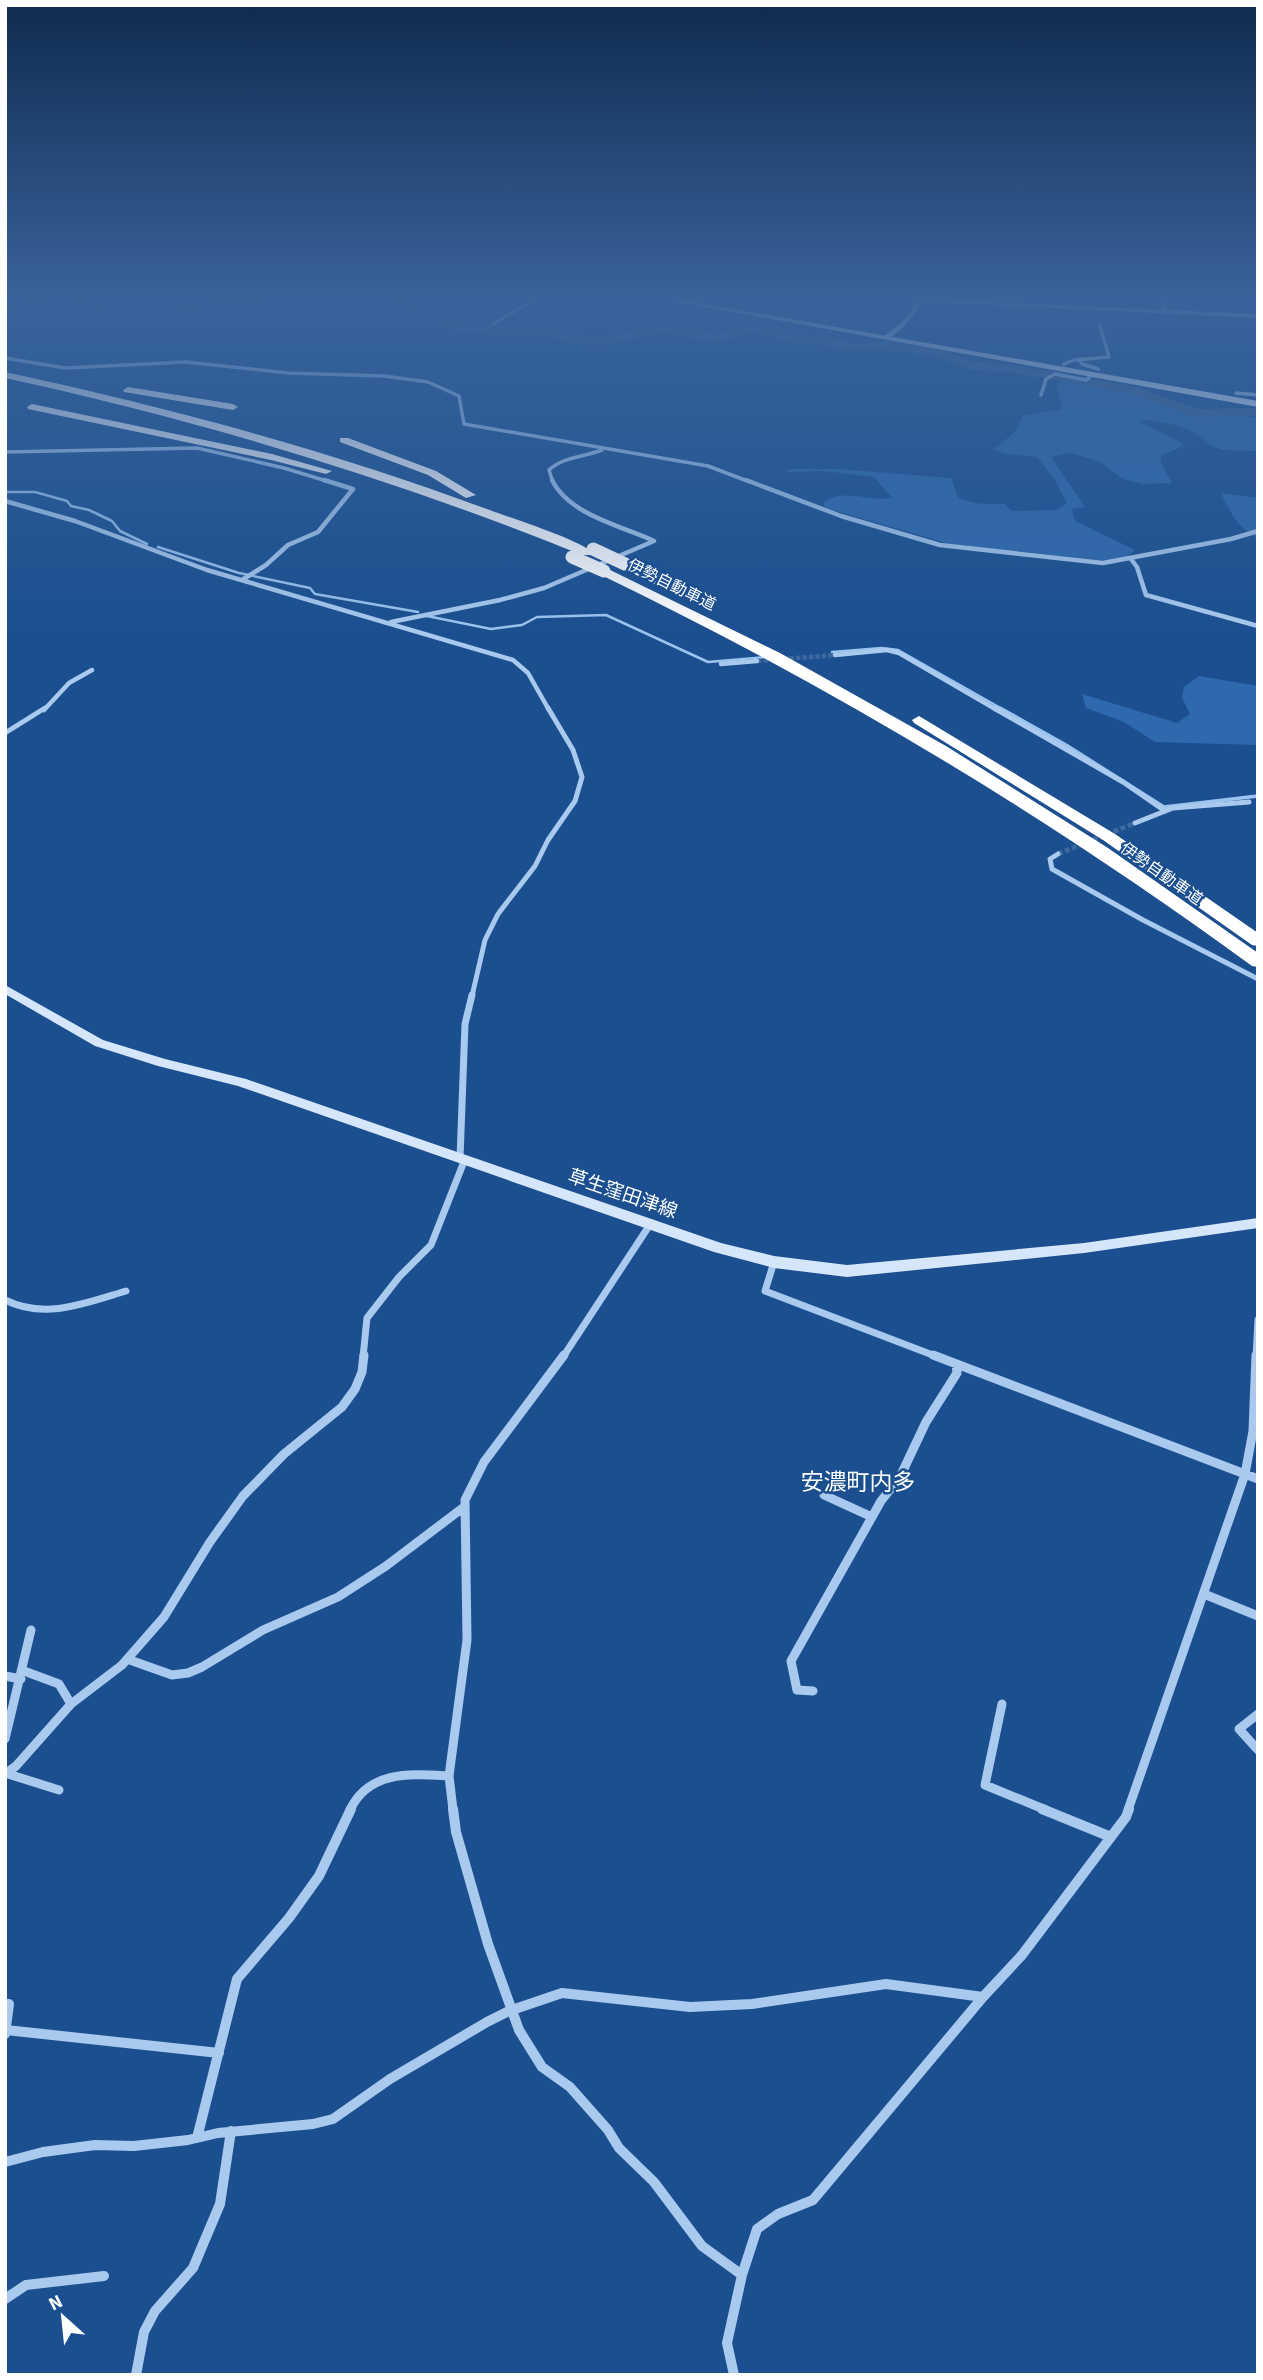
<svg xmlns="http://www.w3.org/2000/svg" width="1263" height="2380" font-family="'Source Sans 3','Noto Sans JP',sans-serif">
	<rect width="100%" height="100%" fill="#1b4f8f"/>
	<path fill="#2e69ad" d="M1070,379L1136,388L1200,409L1258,418V451L1222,450L1208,444L1194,432L1179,426L1150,420L1140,422L1184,444C1163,461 1150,444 1172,483L1144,484L1125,480L1100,462L1072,453L1051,457L1085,507L1072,509L1075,521L1135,550L1127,557L1108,561L950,544L826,508L823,503C842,487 869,502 892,498L874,477L824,471L787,472L789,469H838L951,478L958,497C974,505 987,504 1005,504L1012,511L1056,510L1067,503L1054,479L1037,457L1004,454L994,449L1015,432L1023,416L1062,409L1057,384Z
		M1221,493L1258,498V538C1237,528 1230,512 1221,493Z
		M1199,676L1258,686V745L1155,742L1124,722L1086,708L1082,694L1177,723L1190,714L1182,698L1184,687Z"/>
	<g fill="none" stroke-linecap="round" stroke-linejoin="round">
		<path stroke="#9cc4f0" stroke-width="2.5" d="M5,492H35L67,501L71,506L89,510L112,521L120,531L147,544
			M158,547L239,573L310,588L315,594L418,612
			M427,616L491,629L522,625L537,617L606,615L708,662L768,657
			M832,652L882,648L898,650L1004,710"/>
		<path stroke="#9cc4f0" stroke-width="3.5" d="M1000,708L1066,745L1164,807L1258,796"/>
		<path fill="#3c6290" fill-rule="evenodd" d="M39,300H60L5,314V307Z
			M70,300C91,300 108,310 129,309C174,308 219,299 265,300L259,303C212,308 107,330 70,300Z
			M394,300H406L423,316L498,327L543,326L571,335L599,337L664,325L717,334L746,325H761L791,334L825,337L844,342L903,343L942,350L974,362L1009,364L1137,387L1194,409L1258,408V416L1192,417L1134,394L1009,372L972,370L935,356L903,351L844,350L825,345L790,342L760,333H747L718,342L664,333L599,345L570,343L542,334L498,335L457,331L415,322Z"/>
		<path stroke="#3d69a0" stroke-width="4.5" stroke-dasharray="4.5 2" stroke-linecap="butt" d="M757,661L835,655"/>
		<path stroke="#3d69a0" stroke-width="5" stroke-dasharray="5 2.5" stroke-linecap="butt" d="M1058,854L1135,823"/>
		<path stroke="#a9c9ee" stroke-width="3.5" d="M1163,300L1166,313
			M493,324L534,300
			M5,358L65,368L186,362L288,373L384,376L428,382L459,396L464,424L708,466L750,482
			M1079,360L1082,364L1098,369
			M1064,364L1074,360L1109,357L1100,326
			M1236,393L1258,395
			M1041,395L1046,379L1055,374L1086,380L1090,377
			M5,452L197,448L284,468L330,482
			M553,482L549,470C563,457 584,457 602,450"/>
		<path stroke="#a9c9ee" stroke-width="4.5" d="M746,480L841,516L940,545L1103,563L1231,539L1258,531
			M5,501L75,521L207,570L513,660L528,673L549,710
			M1131,559L1137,567L1146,595L1258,626
			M242,580L266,565L288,545L318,532L353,489L324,480
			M391,622L500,600L544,588L654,541C622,526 569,515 552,480
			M835,655L887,650L899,653L997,710
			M721,664L757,661
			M44,710L69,683L92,670"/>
		<path stroke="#a9c9ee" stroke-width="5" d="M994,708L1123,782L1165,811
			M5,733L45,708
			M1135,823L1173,808L1249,802
			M1058,854L1050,859L1052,869L1143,920L1258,979
			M472,996L485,940L498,914L535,866L548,840L575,801L582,777L573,750L548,708"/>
		<path stroke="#a9c9ee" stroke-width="7" d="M460,1158L465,1024L472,995
			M774,1262L765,1291L938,1357
			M5,1300C45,1320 86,1303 126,1291
			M363,1357L367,1318L399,1277L431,1245L465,1159
			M563,1357L651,1223
			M1256,1357L1258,1320"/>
		<path stroke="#a9c9ee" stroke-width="9" d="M933,1355L1258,1479
			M824,1495L872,1517
			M1204,1594L1258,1616
			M127,1659L172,1675L188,1673L202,1667L263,1630L338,1597L386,1566L464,1507
			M24,1671L59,1684L71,1704
			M5,1676L21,1679
			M813,1691L797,1690L791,1661L881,1501L900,1477L926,1422L957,1373L956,1364
			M1002,1704L985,1785L1046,1810
			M1258,1714L1239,1729L1258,1750
			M5,1739L31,1630
			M5,1773L59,1790
			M5,1774L16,1766L71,1704L122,1665L164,1617L210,1542L243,1496L284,1454L342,1407L355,1389L362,1372L364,1355
			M350,1810C369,1770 411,1774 449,1776
			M453,1810L449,1776L467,1640L465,1500L484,1462L564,1355
			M1128,1810L1245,1474L1253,1431L1256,1355"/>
		<path stroke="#a9c9ee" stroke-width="10" d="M453,1809L456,1832L488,1944L519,2030L542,2067L570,2087L608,2130L619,2148L654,2182L702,2246L742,2275
			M1042,1809L1111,1837
			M5,2004H9L5,2034
			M6,2030L219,2053
			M197,2138L237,1979L289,1918L319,1876L351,1809
			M5,2162L43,2152L95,2145L134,2146L188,2140L218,2133L313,2124L333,2119L390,2079L487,2022L509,2011L562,1993L690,2007L752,2004L886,1984L983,1997
			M5,2299L26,2285L104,2276
			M136,2375L144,2332L155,2311L193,2268L220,2204L231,2131
			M734,2375L727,2343L742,2275L757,2229L778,2214L813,2200L983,1997L1022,1955L1126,1817L1129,1809"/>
		<path fill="#d6e6fa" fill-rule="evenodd" d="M909,300H950L1258,314V318L922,302C912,316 900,337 883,339V337L904,320L916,302Z
			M5,985L103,1040L165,1059L246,1079L721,1243L774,1256L847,1265L1084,1243L1258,1218V1228L1084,1253L847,1277L774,1268L714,1252L238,1086L158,1066L95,1046L5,994Z"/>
		<path fill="#f0f6ff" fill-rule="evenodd" d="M666,300H682L1258,401V407Z"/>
		<path fill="#fff" fill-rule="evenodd" d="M5,372C172,408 335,452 495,512C515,519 579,540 592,552L590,555H582C394,479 203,421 5,378Z
			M128,387L233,404L238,407L233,410L124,392L123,390Z
			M32,404L272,454L332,471L326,474L271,460L28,409L27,407Z
			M340,438H348L436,471L476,495L466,498L428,475L340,442Z
			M625,560L660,574L682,590L675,594L620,567V561Z
			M604,567L780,653L946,746L1108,848L1258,953V967L1252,966C1042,813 833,687 599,574V568Z
			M919,716L1115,834L1258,933V946L1252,945L1103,840L914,723L912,720Z"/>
		<path stroke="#fff" stroke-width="13" d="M593,549L625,564
			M572,557L604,571"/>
	</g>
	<linearGradient id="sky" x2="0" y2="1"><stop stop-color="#0f2b4f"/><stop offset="0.47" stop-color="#39639b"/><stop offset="1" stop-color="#39639b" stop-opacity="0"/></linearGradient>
	<rect width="1263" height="633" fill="url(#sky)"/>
	<g text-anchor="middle" stroke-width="5" stroke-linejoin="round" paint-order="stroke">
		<g font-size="16" fill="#fff" stroke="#1b4f8f">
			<text transform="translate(672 584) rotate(26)" y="6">伊勢自動車道</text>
			<text transform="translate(1162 873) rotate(35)" y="6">伊勢自動車道</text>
		</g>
		<g font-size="19" fill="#fff" stroke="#1b4f8f">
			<text transform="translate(623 1193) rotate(19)" y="7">草生窪田津線</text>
		</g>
		<g font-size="23" fill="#fff" stroke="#1b4f8f">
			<text x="858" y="1490">安濃町内多</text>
		</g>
	</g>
	<rect width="1263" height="2380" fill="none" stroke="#ffffff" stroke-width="14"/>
	<g transform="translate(63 2317) rotate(333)" stroke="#1b4f8f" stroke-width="5" paint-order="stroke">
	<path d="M0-5L12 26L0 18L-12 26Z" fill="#ffffff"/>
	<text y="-10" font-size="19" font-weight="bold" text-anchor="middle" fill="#ffffff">N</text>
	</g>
</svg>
